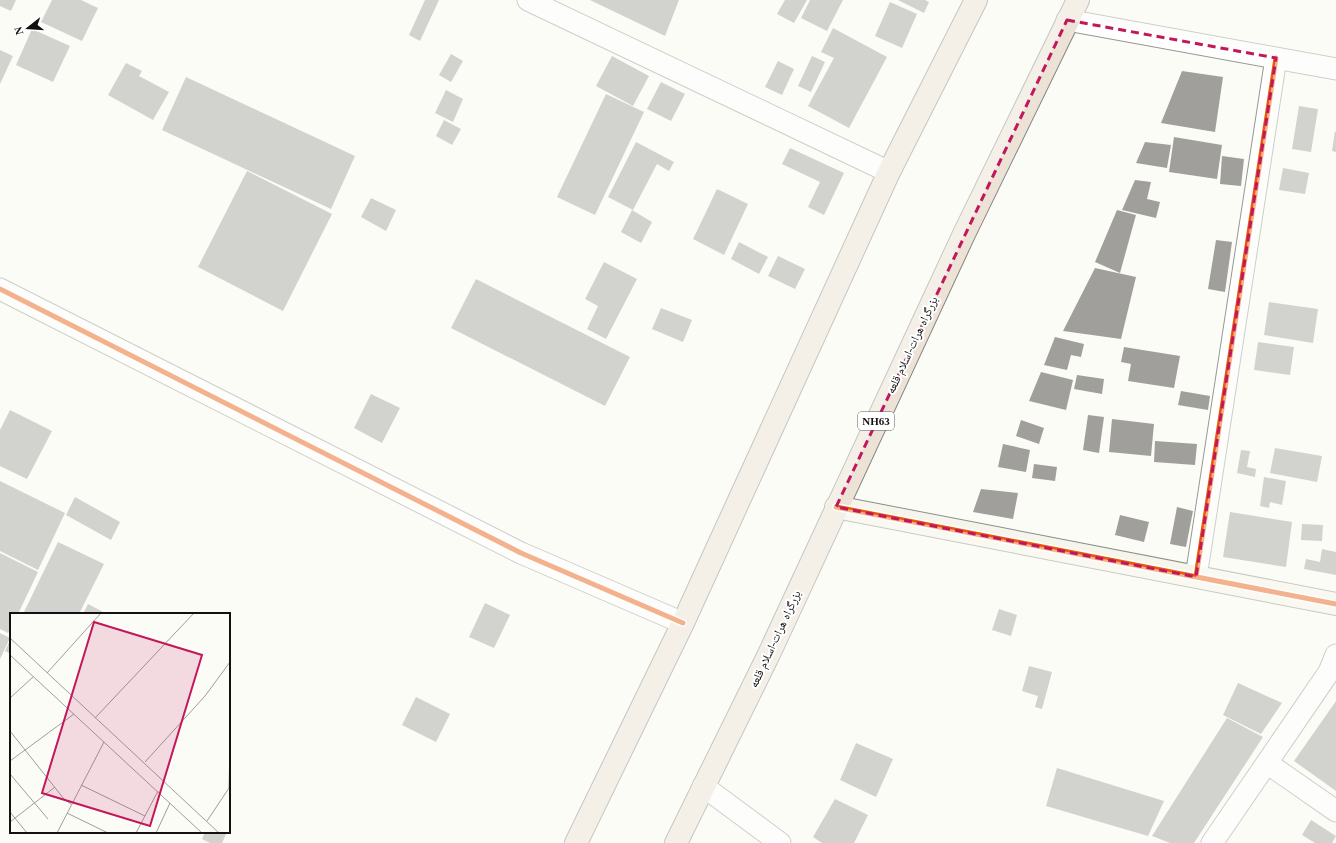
<svg xmlns="http://www.w3.org/2000/svg" width="1336" height="843" font-family="'Times New Roman','Noto Naskh Arabic',serif">
	<rect width="100%" height="100%" fill="#fcfcf7"/>
	<path fill="#a19f9c" d="M0,0H16L11,11L0,6Z
		M52,0H81L98,8L82,41L41,22Z
		M425,0H439L420,41L409,35Z
		M590,0H679L665,36Z
		M785,0H807L794,23L777,14Z
		M810,0H843L827,31L801,18Z
		M898,0H925L929,2L924,13Z
		M890,2L917,14L902,48L875,36Z
		M833,28L887,57L849,128L808,106L834,58L821,52Z
		M32,29L70,46L53,82L16,65Z
		M0,50L13,56L0,84Z
		M451,54L463,61L451,82L439,75Z
		M612,56L649,76L633,106L596,86Z
		M812,56L825,62L811,92L798,86Z
		M778,61L794,69L782,95L765,87Z
		M126,63L142,71L139,76L169,92L153,120L108,95Z
		M1182,71L1223,77L1215,132L1161,123Z
		M186,77L355,156L331,209L162,130Z
		M661,82L685,94L671,121L647,109Z
		M446,90L463,99L453,122L435,113Z
		M606,94L644,112L595,215L557,197Z
		M1299,106L1318,109L1311,152L1292,149Z
		M444,120L461,129L452,145L436,136Z
		M1335,131L1336,132V152L1332,151Z
		M1174,137L1222,145L1217,179L1169,172Z
		M636,142L674,162L669,171L657,164L633,210L608,197Z
		M1145,142L1171,145L1167,168L1136,163Z
		M790,148L844,173L824,215L808,207L820,182L782,164Z
		M1222,156L1244,159L1241,186L1220,184Z
		M1283,168L1309,173L1305,194L1279,190Z
		M247,171L332,214L283,311L198,267Z
		M1135,180L1151,182L1147,199L1160,202L1156,218L1122,210Z
		M717,189L748,204L724,255L693,239Z
		M371,198L396,210L386,231L361,217Z
		M632,210L652,222L641,243L621,232Z
		M1117,210L1136,215L1120,273L1095,262Z
		M1216,240L1232,242L1225,292L1208,289Z
		M739,242L768,257L759,274L731,259Z
		M778,256L805,269L795,289L768,276Z
		M604,262L637,279L606,339L587,329L598,306L585,299Z
		M1095,268L1136,277L1121,339L1063,331Z
		M476,279L630,357L605,406L451,328Z
		M1269,302L1318,309L1313,343L1264,335Z
		M661,308L692,320L683,342L652,329Z
		M1055,337L1084,344L1081,357L1071,355L1067,370L1044,365Z
		M1258,342L1294,347L1290,375L1254,370Z
		M1124,347L1180,356L1174,388L1128,381L1131,364L1121,362Z
		M1041,372L1073,380L1066,410L1029,401Z
		M1077,375L1104,379L1102,394L1074,389Z
		M1181,391L1210,396L1208,410L1178,405Z
		M371,394L400,408L382,443L354,428Z
		M10,410L52,431L27,479L0,466V430Z
		M1088,415L1104,417L1099,453L1083,450Z
		M1112,419L1154,424L1151,456L1109,452Z
		M1021,420L1044,428L1039,444L1016,436Z
		M1155,441L1197,444L1195,465L1154,462Z
		M1003,444L1030,450L1026,472L998,467Z
		M1275,448L1322,456L1317,482L1270,473Z
		M1241,450L1250,451L1247,467L1256,469L1255,477L1237,473Z
		M1034,464L1057,467L1055,481L1032,478Z
		M1264,477L1286,481L1282,505L1270,502L1269,508L1260,506Z
		M0,481L65,513L38,570L0,551Z
		M981,489L1018,493L1013,519L973,512Z
		M75,497L120,522L111,540L66,515Z
		M1177,507L1193,511L1186,547L1170,544Z
		M1230,512L1292,522L1286,567L1223,557Z
		M1120,515L1149,522L1144,542L1115,535Z
		M1302,524L1323,525L1322,541L1301,540Z
		M58,542L104,564L79,614H23Z
		M1322,549L1336,552V575L1304,569L1306,559L1320,562Z
		M0,553L38,572L18,614H11V627L8,633L0,629Z
		M485,603L510,615L494,648L469,637Z
		M88,604L107,614H83Z
		M999,609L1017,615L1011,636L992,630Z
		M0,633L10,638L0,659Z
		M11,638V654L5,651Z
		M1029,666L1052,672L1042,709L1035,707L1038,696L1022,691Z
		M1238,683L1282,703L1261,734L1223,715Z
		M416,697L450,714L436,742L402,725Z
		M1336,701V791L1294,761Z
		M1227,718L1263,737L1194,843H1170L1152,836Z
		M856,743L893,759L876,797L840,780Z
		M1057,768L1164,801L1148,836L1046,806Z
		M835,799L868,815L854,843H822L813,837Z
		M1311,820L1336,836L1332,843H1315L1302,835Z
		M205,832H227L222,843H210L202,839Z"/>
	<g fill="none" stroke-linecap="round" stroke-linejoin="round">
		<g stroke="#979795" stroke-width="23">
			<path id="street" d="M528,0L889,172
				M1067,20L1336,69
				M0,289L521,553L683,623
				M1196,577L1276,58
				M1267,763L1336,811
				M703,786L780,843
				M1212,843L1329,672L1336,655"/>
		</g>
		<g stroke="#8d8d8b" stroke-width="24">
			<path id="secondary" d="M836,507L1336,604"/>
		</g>
		<g stroke="#848482" stroke-width="24">
			<path id="highway" d="M576,843L683,623L889,172L976,0
				M676,843L769,654L964,234L1078,0"/>
		</g>
		<use href="#street" stroke="#fffffe" stroke-width="21"/>
		<use href="#secondary" stroke="#f6f5eb" stroke-width="22"/>
		<use href="#highway" stroke="#ece2d6" stroke-width="22"/>
		<g stroke="#fff" stroke-width="8">
			<path id="cycleway" d="M0,289L521,553L683,623
				M836,507L1336,604
				M1196,577L1276,58"/>
		</g>
		<use href="#cycleway" stroke="#e8590c" stroke-width="5"/>
	</g>
	<path d="M0 0H1336V843H0ZM1067,20L1276,58L1196,577L836,507Z" fill="#fcfcf7" fill-opacity=".55" fill-rule="evenodd"/>
	<path fill="none" stroke="#c2185b" stroke-width="3" stroke-dasharray="8 5" stroke-linejoin="round" d="M1067,20L1276,58L1196,577L836,507Z"/>
	<g text-anchor="middle" stroke-width="4" stroke-linejoin="round" paint-order="stroke">
		<rect fill="#fff" stroke="#585858" stroke-width="1" x="858" y="412" width="36" height="18" rx="3"/>
		<g font-size="11" font-weight="bold" fill="#111">
			<text x="876" y="425">NH63</text>
		</g>
		<g font-size="12" fill="#111" stroke="#fff">
			<text transform="translate(912 345) rotate(-65)" y="4">بزرگراه هرات-اسلام قلعه</text>
			<text transform="translate(775 639) rotate(-65)" y="4">بزرگراه هرات-اسلام قلعه</text>
		</g>
	</g>
	<g transform="translate(10 613)">
		<rect width="220" height="220" fill="#fcfcf7"/>
		<path fill="none" stroke="#9e9e9b" stroke-width="1" d="M0,25L209,220M0,42L192,220M37,60L91,0M0,85L23,64M85,105L184,0M0,118L54,186L61,191M0,148L64,101M135,149L195,83L220,49M0,161L38,206M71,172L135,203M0,199L17,220M57,200L98,220M197,208L219,175L220,134M0,209L45,174M47,220L94,129M126,220L148,178M146,220L160,190"/>
		<path fill="#c2185b" fill-opacity="0.15" stroke="#c2185b" stroke-width="2" d="M84,9L192,42L140,213L32,180Z"/>
		<rect width="220" height="220" fill="none" stroke="#111" stroke-width="2"/>
	</g>
	<g transform="translate(28 28) rotate(253)" stroke="#ffffff" stroke-width="3" paint-order="stroke">
	<path d="M0-3L7 15L0 10L-7 15Z" fill="#111111"/>
	<text y="-6" font-size="11" font-weight="bold" text-anchor="middle" fill="#111111">N</text>
	</g>
</svg>
